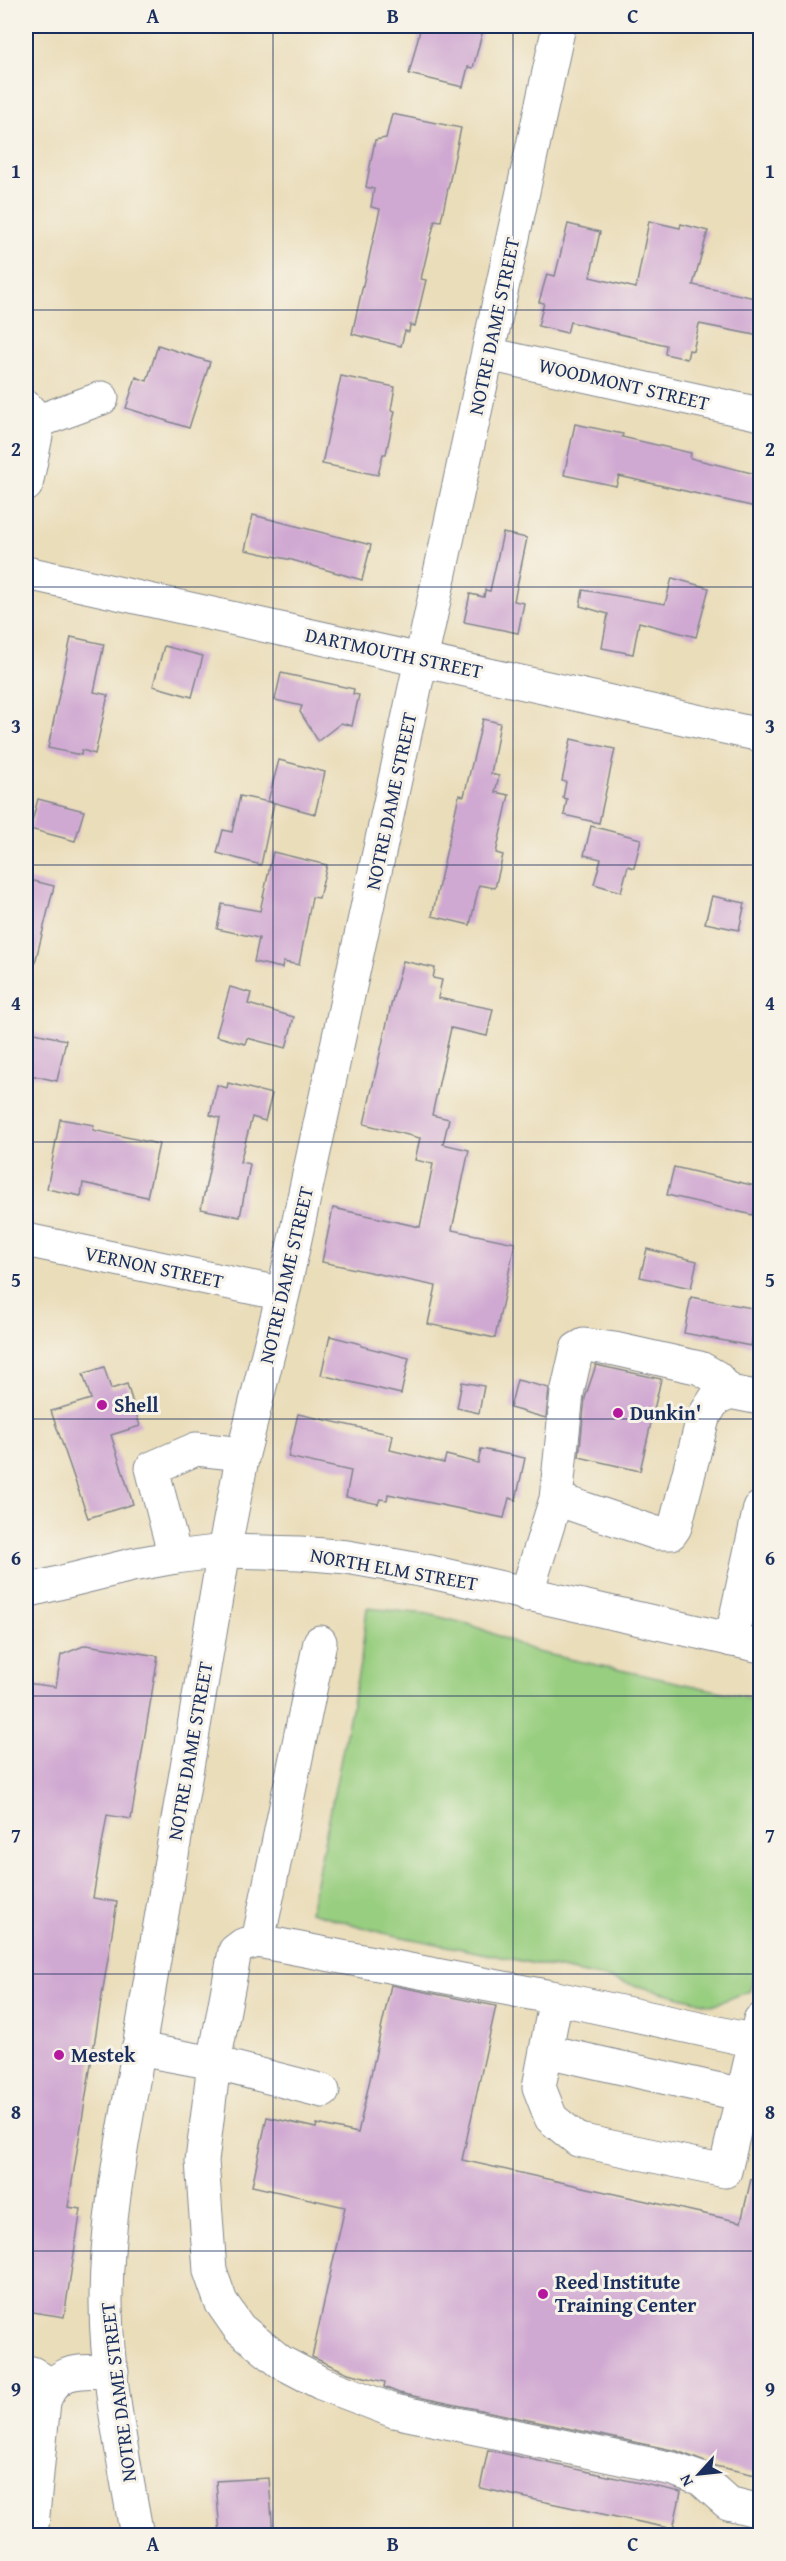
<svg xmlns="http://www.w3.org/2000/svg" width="786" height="2561" font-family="'Gentium Book Plus',serif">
	<rect width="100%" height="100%" fill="#f7f3e8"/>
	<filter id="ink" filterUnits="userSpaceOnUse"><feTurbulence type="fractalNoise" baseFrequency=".0167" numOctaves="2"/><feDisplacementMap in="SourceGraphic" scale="12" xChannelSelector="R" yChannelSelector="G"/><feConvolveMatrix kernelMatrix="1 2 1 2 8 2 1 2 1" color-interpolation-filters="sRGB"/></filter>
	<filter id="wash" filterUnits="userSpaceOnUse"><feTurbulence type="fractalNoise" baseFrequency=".008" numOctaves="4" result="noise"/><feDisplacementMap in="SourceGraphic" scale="24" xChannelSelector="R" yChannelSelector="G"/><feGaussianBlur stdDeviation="1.35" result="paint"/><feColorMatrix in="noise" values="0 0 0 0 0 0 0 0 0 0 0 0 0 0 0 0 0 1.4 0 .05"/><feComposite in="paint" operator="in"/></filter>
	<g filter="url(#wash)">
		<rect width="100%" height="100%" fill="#eaddba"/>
		<path fill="#98ce7f" stroke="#5a7e6e" stroke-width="1.5" d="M367,1608L428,1614L472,1625L537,1652L760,1700V1942L750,1991L712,2005L610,1979L383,1933L310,1912L361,1659Z"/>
		<g id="blocks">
			<path fill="#d0a9d2" d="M421,26H484L473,68L468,67L463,87L409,74Z
				M392,114L461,128L441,221L435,220L421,279L426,280L415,326L410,325L409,332L405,331L401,346L352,334L380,209L371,207L374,189L366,187L375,140L386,138Z
				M649,221L680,228L681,224L708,231L693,285L760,299L755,335L699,324L693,351L689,350L687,359L665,354L666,345L570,322L567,333L538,326L544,303L539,302L547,274L555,276L568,224L600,232L590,277L636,288Z
				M158,345L210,362L189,428L126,408L136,377L147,381Z
				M341,376L395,387L391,410L395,411L386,454H383L378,475L322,464Z
				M575,424L623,434L622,437L691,453L690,458L760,475V508L619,476L616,486L564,475Z
				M253,515L371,545L362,580L292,560L245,550Z
				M503,533L527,538L514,601L524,603L518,633L464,622L470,594L484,597L485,590L490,591Z
				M672,578L709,588L696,637L639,622L633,654L602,648L608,614L580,606L583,590L665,604Z
				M71,637L104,644L94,692L108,695L95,754L82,750L81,755L48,748Z
				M164,646L203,656L192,697L153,686Z
				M281,673L354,689L353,694L359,695L352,726L341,723L318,741L300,712L302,706L275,700Z
				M483,719L500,723L491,774L499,776L495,792L509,795L496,853L503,855L495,888L479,885L470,925L432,916L459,795L464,796Z
				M571,739L615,749L599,823L564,815L567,799L563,798L566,782L562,781Z
				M279,760L325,772L315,814L268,801Z
				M240,796L274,803L261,865L217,853L223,830L232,832Z
				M38,799L84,811L75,841L30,829Z
				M591,826L641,839L634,868L628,866L621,892L594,884L601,859L584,855Z
				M273,852L327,865L319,898L312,897L299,965L283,962L282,968L254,962L259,938L217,929L222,904L260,911Z
				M26,879L54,886L34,967L26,966Z
				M712,896L745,903L739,930L705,923Z
				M403,961L435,968L433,978L442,980L438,998L493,1009L487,1036L451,1028L432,1115L449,1119L443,1144L469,1150L452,1230L515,1243L495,1338L428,1324L436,1286L322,1262L333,1208L420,1227L433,1164L415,1160L420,1138L364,1124L391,1005Z
				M230,987L251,993L248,1004L294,1017L286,1048L247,1038L245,1044L216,1036Z
				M26,1031L66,1040L57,1081L26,1074Z
				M228,1083L272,1094L265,1121L252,1117L240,1162L250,1164L240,1217L201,1209L220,1118L210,1115L217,1085L227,1088Z
				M60,1119L94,1125L93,1130L159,1144L147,1197L83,1183L81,1196L47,1189Z
				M674,1167L760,1187L753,1215L667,1195Z
				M647,1249L697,1261L691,1288L640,1277Z
				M691,1297L758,1309L751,1346L684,1333Z
				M330,1336L361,1344V1346L409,1358L401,1394L321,1375Z
				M596,1365L661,1379L640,1471L579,1457L585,1398Z
				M104,1367L111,1389L127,1384L140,1426L111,1435L133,1504L88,1518L51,1411L91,1399L83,1374Z
				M517,1380L549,1388L546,1418L510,1408Z
				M462,1382L484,1386L479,1413L457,1408Z
				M298,1414L393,1435L390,1450L444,1463L446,1455L478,1463L481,1449L525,1458L516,1500L509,1498L504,1518L388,1494L387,1500L380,1499L378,1504L346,1497L351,1471L288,1457Z
				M86,1645L158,1656L131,1819L107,1815L93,1898L117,1902L68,2207L81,2209L64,2317L26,2311V1683L56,1687L61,1655Z
				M391,1985L496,2006L462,2160L741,2222L751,2179L760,2180V2476L715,2466L677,2451L399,2393L384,2387L385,2382L348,2373L312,2357L345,2207L252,2186L267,2117L316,2128L317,2124L358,2133Z
				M488,2450L681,2492L673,2529L480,2488Z
				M269,2478L273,2535H220L216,2481Z"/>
		</g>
	</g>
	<g filter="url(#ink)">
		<use href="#blocks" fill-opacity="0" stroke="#82868c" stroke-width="1.5"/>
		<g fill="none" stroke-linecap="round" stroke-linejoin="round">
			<g stroke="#82868c" stroke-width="35">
				<path id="minor" d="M488,354L760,414
					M26,407L39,421L26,485
					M39,421L102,398
					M27,573L760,735
					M26,1240L283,1294
					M556,1499L656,1533H671L675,1527L703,1418L715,1399L730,1392L760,1398
					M224,1551L243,1454L283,1294L559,26
					M175,1557L152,1468L196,1449L243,1454
					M526,1595L556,1499L567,1393L577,1349L584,1345L615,1349L700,1368L716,1377L730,1392
					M731,1640L760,1508
					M258,1941L320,1642
					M556,1998L539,2087L551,2118L578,2140L725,2171L760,2020
					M755,2041L556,1998L258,1941L243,1945L235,1951L214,2063L202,2161L210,2271L221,2302L239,2328L281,2362L321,2383L394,2411L673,2469L701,2479L728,2503L760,2511
					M138,2049L214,2063L323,2091
					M546,2051L743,2095
					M26,2372L32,2373L50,2385
					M31,2536L44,2401C58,2367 79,2372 112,2371"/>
			</g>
			<g stroke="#82868c" stroke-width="35">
				<path id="major" d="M137,2536C124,2460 106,2379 106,2302C106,2211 127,2120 142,2030C168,1870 198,1711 224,1551"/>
			</g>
			<g stroke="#82868c" stroke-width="35">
				<path id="highway" d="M26,1591L132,1565L175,1557L224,1551L300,1553L347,1557L431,1572L760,1646"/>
			</g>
			<use href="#minor" stroke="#fff" stroke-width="33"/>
			<use href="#major" stroke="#fff" stroke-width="33"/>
			<use href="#highway" stroke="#fff" stroke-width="33"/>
		</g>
	</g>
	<path fill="none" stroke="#1b2f5e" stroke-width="1.5" stroke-opacity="0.55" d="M273,26V2536M513,26V2536M26,310H760M26,587H760M26,865H760M26,1142H760M26,1419H760M26,1696H760M26,1974H760M26,2251H760"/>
	<g fill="#b5179e" stroke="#f7f3e8" stroke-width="2">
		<circle cx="102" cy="1405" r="6"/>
		<circle cx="618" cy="1413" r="6"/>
		<circle cx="59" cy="2055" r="6"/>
		<circle cx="543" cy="2294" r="6"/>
	</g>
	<g text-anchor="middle" stroke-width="6" stroke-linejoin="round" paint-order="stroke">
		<g font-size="20" fill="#1b2f5e" stroke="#f7f3e8">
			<text transform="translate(494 326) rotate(-78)" y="7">NOTRE DAME STREET</text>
			<text transform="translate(624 384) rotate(13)" y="7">WOODMONT STREET</text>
			<text transform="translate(394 653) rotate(12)" y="7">DARTMOUTH STREET</text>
			<text transform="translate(391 801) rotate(-78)" y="7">NOTRE DAME STREET</text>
			<text transform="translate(154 1267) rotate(12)" y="7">VERNON STREET</text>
			<text transform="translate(286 1275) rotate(-77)" y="7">NOTRE DAME STREET</text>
			<text transform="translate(394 1569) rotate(10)" y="7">NORTH ELM STREET</text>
			<text transform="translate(190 1751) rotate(-80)" y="7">NOTRE DAME STREET</text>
			<text transform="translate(118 2392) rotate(-97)" y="7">NOTRE DAME STREET</text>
		</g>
		<g font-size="20" font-weight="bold" fill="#1b2f5e" stroke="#f7f3e8" text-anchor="start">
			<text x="114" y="1412">Shell</text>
			<text x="630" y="1420">Dunkin'</text>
			<text x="71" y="2062">Mestek</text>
			<text x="555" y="2289">Reed Institute<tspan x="555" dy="23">Training Center</tspan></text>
		</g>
	</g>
	<rect width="786" height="2561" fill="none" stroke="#f7f3e8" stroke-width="66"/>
	<g transform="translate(699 2474) rotate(243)" stroke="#f7f3e8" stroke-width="4.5" paint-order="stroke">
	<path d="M0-4.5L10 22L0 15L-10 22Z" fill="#1b2f5e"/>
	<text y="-9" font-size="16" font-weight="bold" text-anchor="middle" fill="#1b2f5e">N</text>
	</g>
	<rect x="33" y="33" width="720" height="2495" fill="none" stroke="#1b2f5e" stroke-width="2"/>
	<g font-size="20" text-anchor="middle" font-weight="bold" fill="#1b2f5e">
		<text x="153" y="23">A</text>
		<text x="393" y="23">B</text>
		<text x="633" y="23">C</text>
		<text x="16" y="178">1</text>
		<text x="770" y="178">1</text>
		<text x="16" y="456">2</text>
		<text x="770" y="456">2</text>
		<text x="16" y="733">3</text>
		<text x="770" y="733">3</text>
		<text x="16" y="1010">4</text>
		<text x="770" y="1010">4</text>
		<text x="16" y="1287">5</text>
		<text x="770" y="1287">5</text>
		<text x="16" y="1565">6</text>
		<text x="770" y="1565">6</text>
		<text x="16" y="1842">7</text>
		<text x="770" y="1842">7</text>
		<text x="16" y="2119">8</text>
		<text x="770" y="2119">8</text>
		<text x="16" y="2396">9</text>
		<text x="770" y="2396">9</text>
		<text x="153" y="2551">A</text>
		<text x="393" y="2551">B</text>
		<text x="633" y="2551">C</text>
	</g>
</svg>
